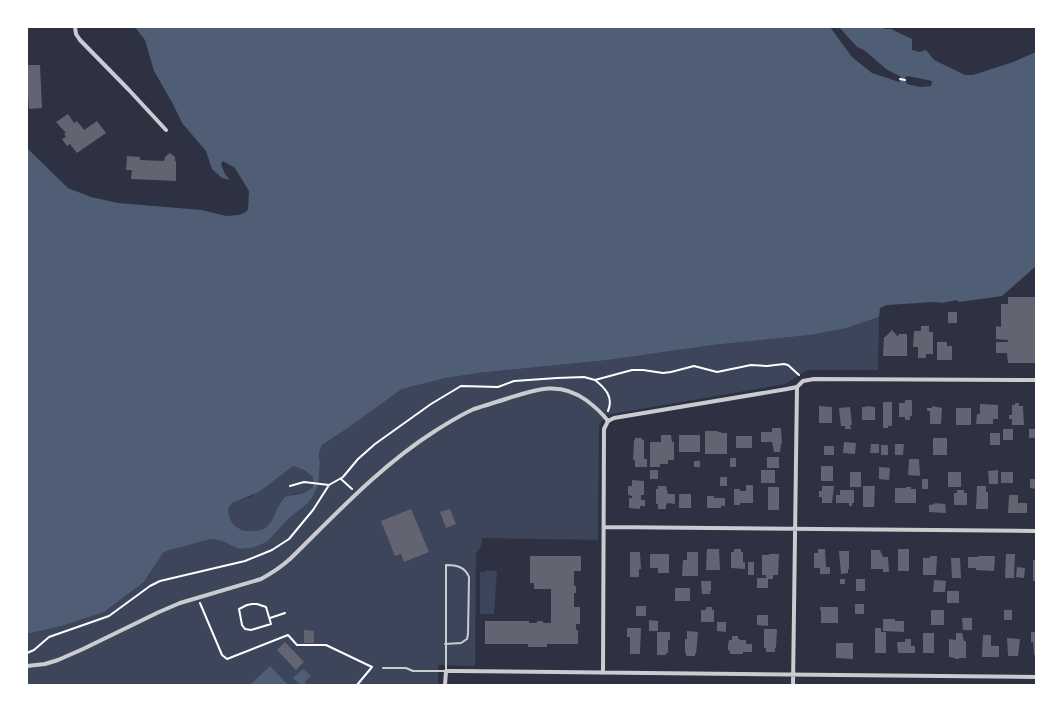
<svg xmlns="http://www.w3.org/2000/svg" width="1063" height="712" font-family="Jost,sans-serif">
	<rect width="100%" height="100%" fill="#2d3142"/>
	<path fill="#3c4559" d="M879,317L878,370H808C799,373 794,380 785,384L606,415L599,425L598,540L482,538L481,546L476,554L475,666L438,665V685H27V634L65,625L104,612L144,582L163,553L167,551L211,539L222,541L239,549L252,548L267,542L288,519L308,503L318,480L320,464L319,454L322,445L345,430L402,389L446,378L477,373L608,360L713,345L810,335L847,328Z
		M293,466L304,470L313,477V487C307,493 303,492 296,494C290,495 285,499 281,501C275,509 276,520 268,526C259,534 241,533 233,524C229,520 229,514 228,509L232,503L252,496Z
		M486,570L497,571L494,614H480V572H486Z"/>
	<path fill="#4f5d75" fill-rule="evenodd" d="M135,27H830L852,57L872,73L899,82L901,77L886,69L864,50L857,47L839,27H883L885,29H891L912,39V50L919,52L926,50L934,60L965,75H973L1013,62L1036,52V266L1002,296L959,302L957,300L942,303L934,302L887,305L880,308L879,317L847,328L810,335L713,345L608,360L478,373L446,378L402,389L345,430L322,445L319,454L320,464L318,485L313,496L308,503L288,519L267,542L252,548L239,549L222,541L211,539L167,551L163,553L144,582L104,612L65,625L27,634V148L68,188L91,197L118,203L202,210L226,216L239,215L246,212L248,209L249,191L235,168L223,161L221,164L225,174L230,180L222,178L212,169L206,151L182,123L173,104L154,71L145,40ZM908,76L932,81L931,86L920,87L907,84L905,80V77ZM293,466L304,470L313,477V487C305,495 295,494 285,497C272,509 276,531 253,531C248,531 244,531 240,529C231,525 229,518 228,509L232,503L259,492Z
		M270,666L288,685H250Z
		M303,669L311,676L305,682L306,683L304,685H300L293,678Z"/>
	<path fill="#626471" d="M27,65H40L42,108L29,109L28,97H27Z
		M68,114L74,123L77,121L84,130L97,121L106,133L77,153L70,144L67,146L62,139L66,137L64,134L66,133L56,122Z
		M170,153L175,157V161H176V181L131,179L132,170H126L127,156L140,157V160L164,161L165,157Z
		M1008,297H1036V363H1008L1007,353H996V342H1008V340L996,339V326L1001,327V304H1008Z
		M948,312H957V323H948Z
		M921,326H929V332H933V354H926V358H918V347H913L914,331H921Z
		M892,330L898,337L899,334H907V356H883L884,337H885Z
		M937,342H947V346H952V360H937Z
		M905,400H912V416H910V420H905V417H899V403H905Z
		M883,402H892V426H888V428H883Z
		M1015,403H1019V406H1023L1024,425H1012V419H1009V415H1012V405H1015Z
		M980,404L998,405V419H993V424H976L977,414H980Z
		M819,406L832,407V423H819Z
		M866,406L875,407V420H862V407H866Z
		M932,406L942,408L941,424H930V411H927V408H932Z
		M850,407L852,425H850L851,429H845V426H841L839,408Z
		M956,408H971V425H956Z
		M772,428H781L782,444H781L780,452H774L772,442H761V432H772Z
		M1003,429H1013V440H1003Z
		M1029,429H1035V438H1029Z
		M705,431H718V432H721V433H727V454H705Z
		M990,433H1000V445H990Z
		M661,435H671L672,442H674V460H668V464H660V467H650V442H661Z
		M679,435H700V452H679Z
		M736,436H752V448H736Z
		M635,438H642V440H644V459H647V467H635V460H633L634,440H635Z
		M933,438H947V455H933Z
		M844,442L856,443L855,454L843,453Z
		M871,444H879V453H870Z
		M895,444H904L903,455H895Z
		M881,445H888V455H881Z
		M824,446H834V455H824Z
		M767,457H779V468H767Z
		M730,458H736V467H730Z
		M909,459H919L920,476L908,475Z
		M694,461H700V467H694Z
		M821,466H833V481H821Z
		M879,467L890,468L889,480L879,479Z
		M650,470H658V479H650Z
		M761,470H775V483H761Z
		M998,470V484H989L988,471Z
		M850,472H861V487H850Z
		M948,472H961V487H948Z
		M1001,472H1013V483H1001Z
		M720,477H727V486H720Z
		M922,479H928V489H922Z
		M1030,479H1036V489L1030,488Z
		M632,480L644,481V495H641V500H645V506H640V509L629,508V498H632V496L628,495V486H632Z
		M746,485H753V503H740V505H734V489H740V491H746Z
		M658,486H666L668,494H675V504L668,503L666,505V509H658V504H656V489H658Z
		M822,486H834L832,503H822V497H819V491H822Z
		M863,486H875L874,507H863Z
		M977,486H986V492H988V509H976Z
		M768,487H779V510H768Z
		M906,487H911V489H916V503H895V488H906Z
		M840,490H854V503H852V506H849V503H836V495H840Z
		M957,490H964V493H967V505H954V493H957Z
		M679,494H691V508H679Z
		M1009,495H1018V503H1027V513H1008Z
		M707,496H714V498H725V506H721V508H707Z
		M934,503L945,504L946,513L929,512V505L935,504Z
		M411,509L429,552L404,562L401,554L395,556L381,521Z
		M450,509L456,524L446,528L440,512Z
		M707,549H719L720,570H706Z
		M734,549H741V552H743V562H745V569L731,568V552H734Z
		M818,549H825L826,567H830V574H820V568H814V553H818Z
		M898,549H909V571H898Z
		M871,550H880L883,557H888L889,572H883V569H871Z
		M839,551H849V569H848V573L841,574Z
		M630,552H640L641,569H639V577H630Z
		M687,552H698V576H682L683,560H687Z
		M650,554H669V573H658V568H650Z
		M769,554H779L778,575H773V579H768V588H757V578H766V575H762V555H769Z
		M1006,554H1015L1014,578H1005Z
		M530,556H581V571H574V586H576V593H574V607H580V624H576V630H578V644H547V647H528V644H485V621H529V623H536L538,621H542L544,623H551V589H534V583H530Z
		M930,556H937L936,575H923V558H930Z
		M978,556H995L994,571L976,570V568H968V557H978Z
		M951,558H960L961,578H952Z
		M1033,560H1036V581H1033Z
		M748,562H754V575H748Z
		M1017,567L1025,568L1024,578L1016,577Z
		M840,579H845V584H840Z
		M856,579H865V591H856Z
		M934,580L946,581L945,592H933Z
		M701,581H711V591H710V594H702Z
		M675,588H690V601H675Z
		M947,591H959V603H947Z
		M855,604H864V614H855Z
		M636,606H646V616H636Z
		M706,607H712V610H714V622H701V610H706Z
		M820,607H838V623H821V610H820Z
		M931,610H944V625H931Z
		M1004,610H1012V620H1004Z
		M757,615H768V626L757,625Z
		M962,618H972V630H963Z
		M883,619H895V621H904V632L883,631Z
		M649,620L658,621V631H649Z
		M717,622H726V632L717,631Z
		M627,628H641L640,654H630V637H627Z
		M875,628H881V632H886V653H875Z
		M764,629H777L776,648H775V652H766V648H764Z
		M304,630L314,631V643H304Z
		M687,631L698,632L696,654H695V656H686V653H685V639H687Z
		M657,632H670V640H668V653H666V655H657Z
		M1031,632H1036V655H1034L1033,642H1031Z
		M923,633H934V653H923Z
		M956,633H962L964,641H966V658H959V659H955V658L949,657V639L956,640Z
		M983,635H991V646H999V657H982Z
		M732,636H738V639H740V640H746V644H752V652H743V654H730V651L728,650V645L729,640H732Z
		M1007,638L1020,639L1018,656H1008Z
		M905,639H911V646H915V653H898L897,643L898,642H905Z
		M285,642L304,662L296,670L277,650Z
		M836,643H853V659L836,658Z"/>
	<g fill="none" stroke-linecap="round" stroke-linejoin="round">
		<path stroke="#fff" stroke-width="2" d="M900,79L905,80
			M595,380C605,388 614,397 608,411
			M341,479L352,489
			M290,486L304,482L329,485
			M200,603L222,655L227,659L288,635L297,645H326L372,667L357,685
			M252,604H257L266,607L271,624L251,630L245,629L242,625L239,609L247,605Z
			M270,618L285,613
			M27,653L34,650L49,637L109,616L150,586L160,581L245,561L272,550L289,539L313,510L329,485L343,477L358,459L375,444L431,404L461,386L498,387L514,381L557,378L584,377L595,380L632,370H643L663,373L671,372L694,366L717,372L751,365L767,366L784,364L788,365L799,375"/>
		<path stroke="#caccd0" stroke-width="2" d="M383,668H406L413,671H446V565C457,565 465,567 469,577L468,634L467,639L461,643L445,644"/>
		<path stroke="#caccd0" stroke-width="4" d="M75,27L76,34L80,40L129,90L166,130
			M608,421L614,418L787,389L797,387L803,381L814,379L1036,380
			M604,527L1036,531
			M27,666L45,664L58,660L83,649L159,612L180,603L261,579C272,573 281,567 290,559C336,514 380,466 435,431C448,423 460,415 474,409C486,405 497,402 509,398C537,389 560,381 586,400C594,406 602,413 608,421
			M603,673L604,429L608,421
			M445,685L446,671H455L1036,677
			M793,685L797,387"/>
	</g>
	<rect width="1063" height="712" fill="none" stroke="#ffffff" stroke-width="56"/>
</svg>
